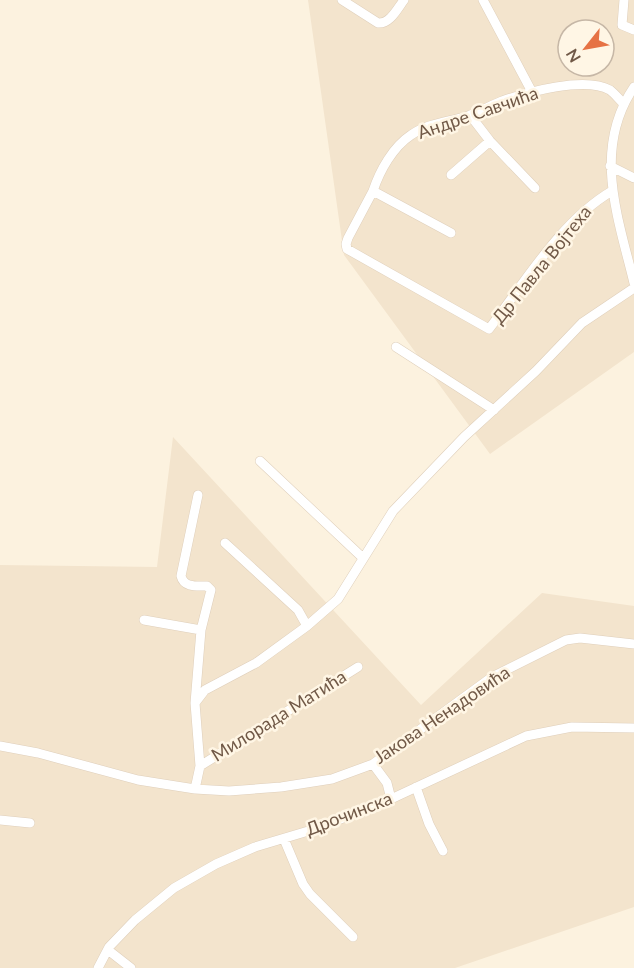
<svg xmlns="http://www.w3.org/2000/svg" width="634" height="968" font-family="Lato,sans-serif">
	<rect width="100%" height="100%" fill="#fcf2df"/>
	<path fill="#f3e4cd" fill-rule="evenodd" d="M308,0H634V352L490,454L344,255ZM568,30H604V66H568Z
		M173,437L421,705L542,593L634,606V907L455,968H0V565L157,567Z"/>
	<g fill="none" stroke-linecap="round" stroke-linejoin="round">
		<g stroke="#dfcfbb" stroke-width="10">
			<path id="minor" d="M342,0L378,23C390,24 397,9 404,0
				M483,0L532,92
				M624,0L622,25L634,30
				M634,87C592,149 618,217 634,283
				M470,115L490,141L535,188
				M610,166L634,178
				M451,175L490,141
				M373,191L348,238L346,244L347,249L489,329C525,282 561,221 612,191
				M451,233L373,191C380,170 393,147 411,135C428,123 449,122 468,116C479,112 490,106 502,101C528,92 585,76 610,90C615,94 619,99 623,103
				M396,347L494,410
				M260,461L363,558
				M225,543L298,610L307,626
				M144,620L201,630
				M195,703L201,630L211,590L207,586C197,586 184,588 181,576L198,495
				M0,746L38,753L138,780L195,789L229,791L281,787L332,779L373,764L492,677L566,640L580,638L634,644
				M373,764L387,783L391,799
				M200,766L358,667
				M416,787L429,824L443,851
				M195,789L200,766L195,703L205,690L256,663L307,626L338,599L393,511L464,437L536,371L582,323L634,288
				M0,820L30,823
				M284,839L303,884L310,894L353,937
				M108,950L131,968
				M98,968L109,947L135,920L174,888L216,864L255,847L315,829L391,799L526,736L572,727L634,728"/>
		</g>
		<use href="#minor" stroke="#fff" stroke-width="9"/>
	</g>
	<g text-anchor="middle" stroke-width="5" stroke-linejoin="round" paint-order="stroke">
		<g font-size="18" fill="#715947" stroke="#fff6e5">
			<text transform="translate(478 113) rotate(-19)" y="6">Андре Савчића</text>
			<text transform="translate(542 265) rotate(-51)" y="6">Др Павла Војтеха</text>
			<text transform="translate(442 715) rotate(-34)" y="6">Јакова Ненадовића</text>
			<text transform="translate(279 716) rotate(-32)" y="6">Милорада Матића</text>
			<text transform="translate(349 814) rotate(-21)" y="6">Дрочинска</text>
		</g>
	</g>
	<g transform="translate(586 48) rotate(239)"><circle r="28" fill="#fff6e5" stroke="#c6b7a6" stroke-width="1.5"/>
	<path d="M0-4.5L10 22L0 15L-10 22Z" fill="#e67244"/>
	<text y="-9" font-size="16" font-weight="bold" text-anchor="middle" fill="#715947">N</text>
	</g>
</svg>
